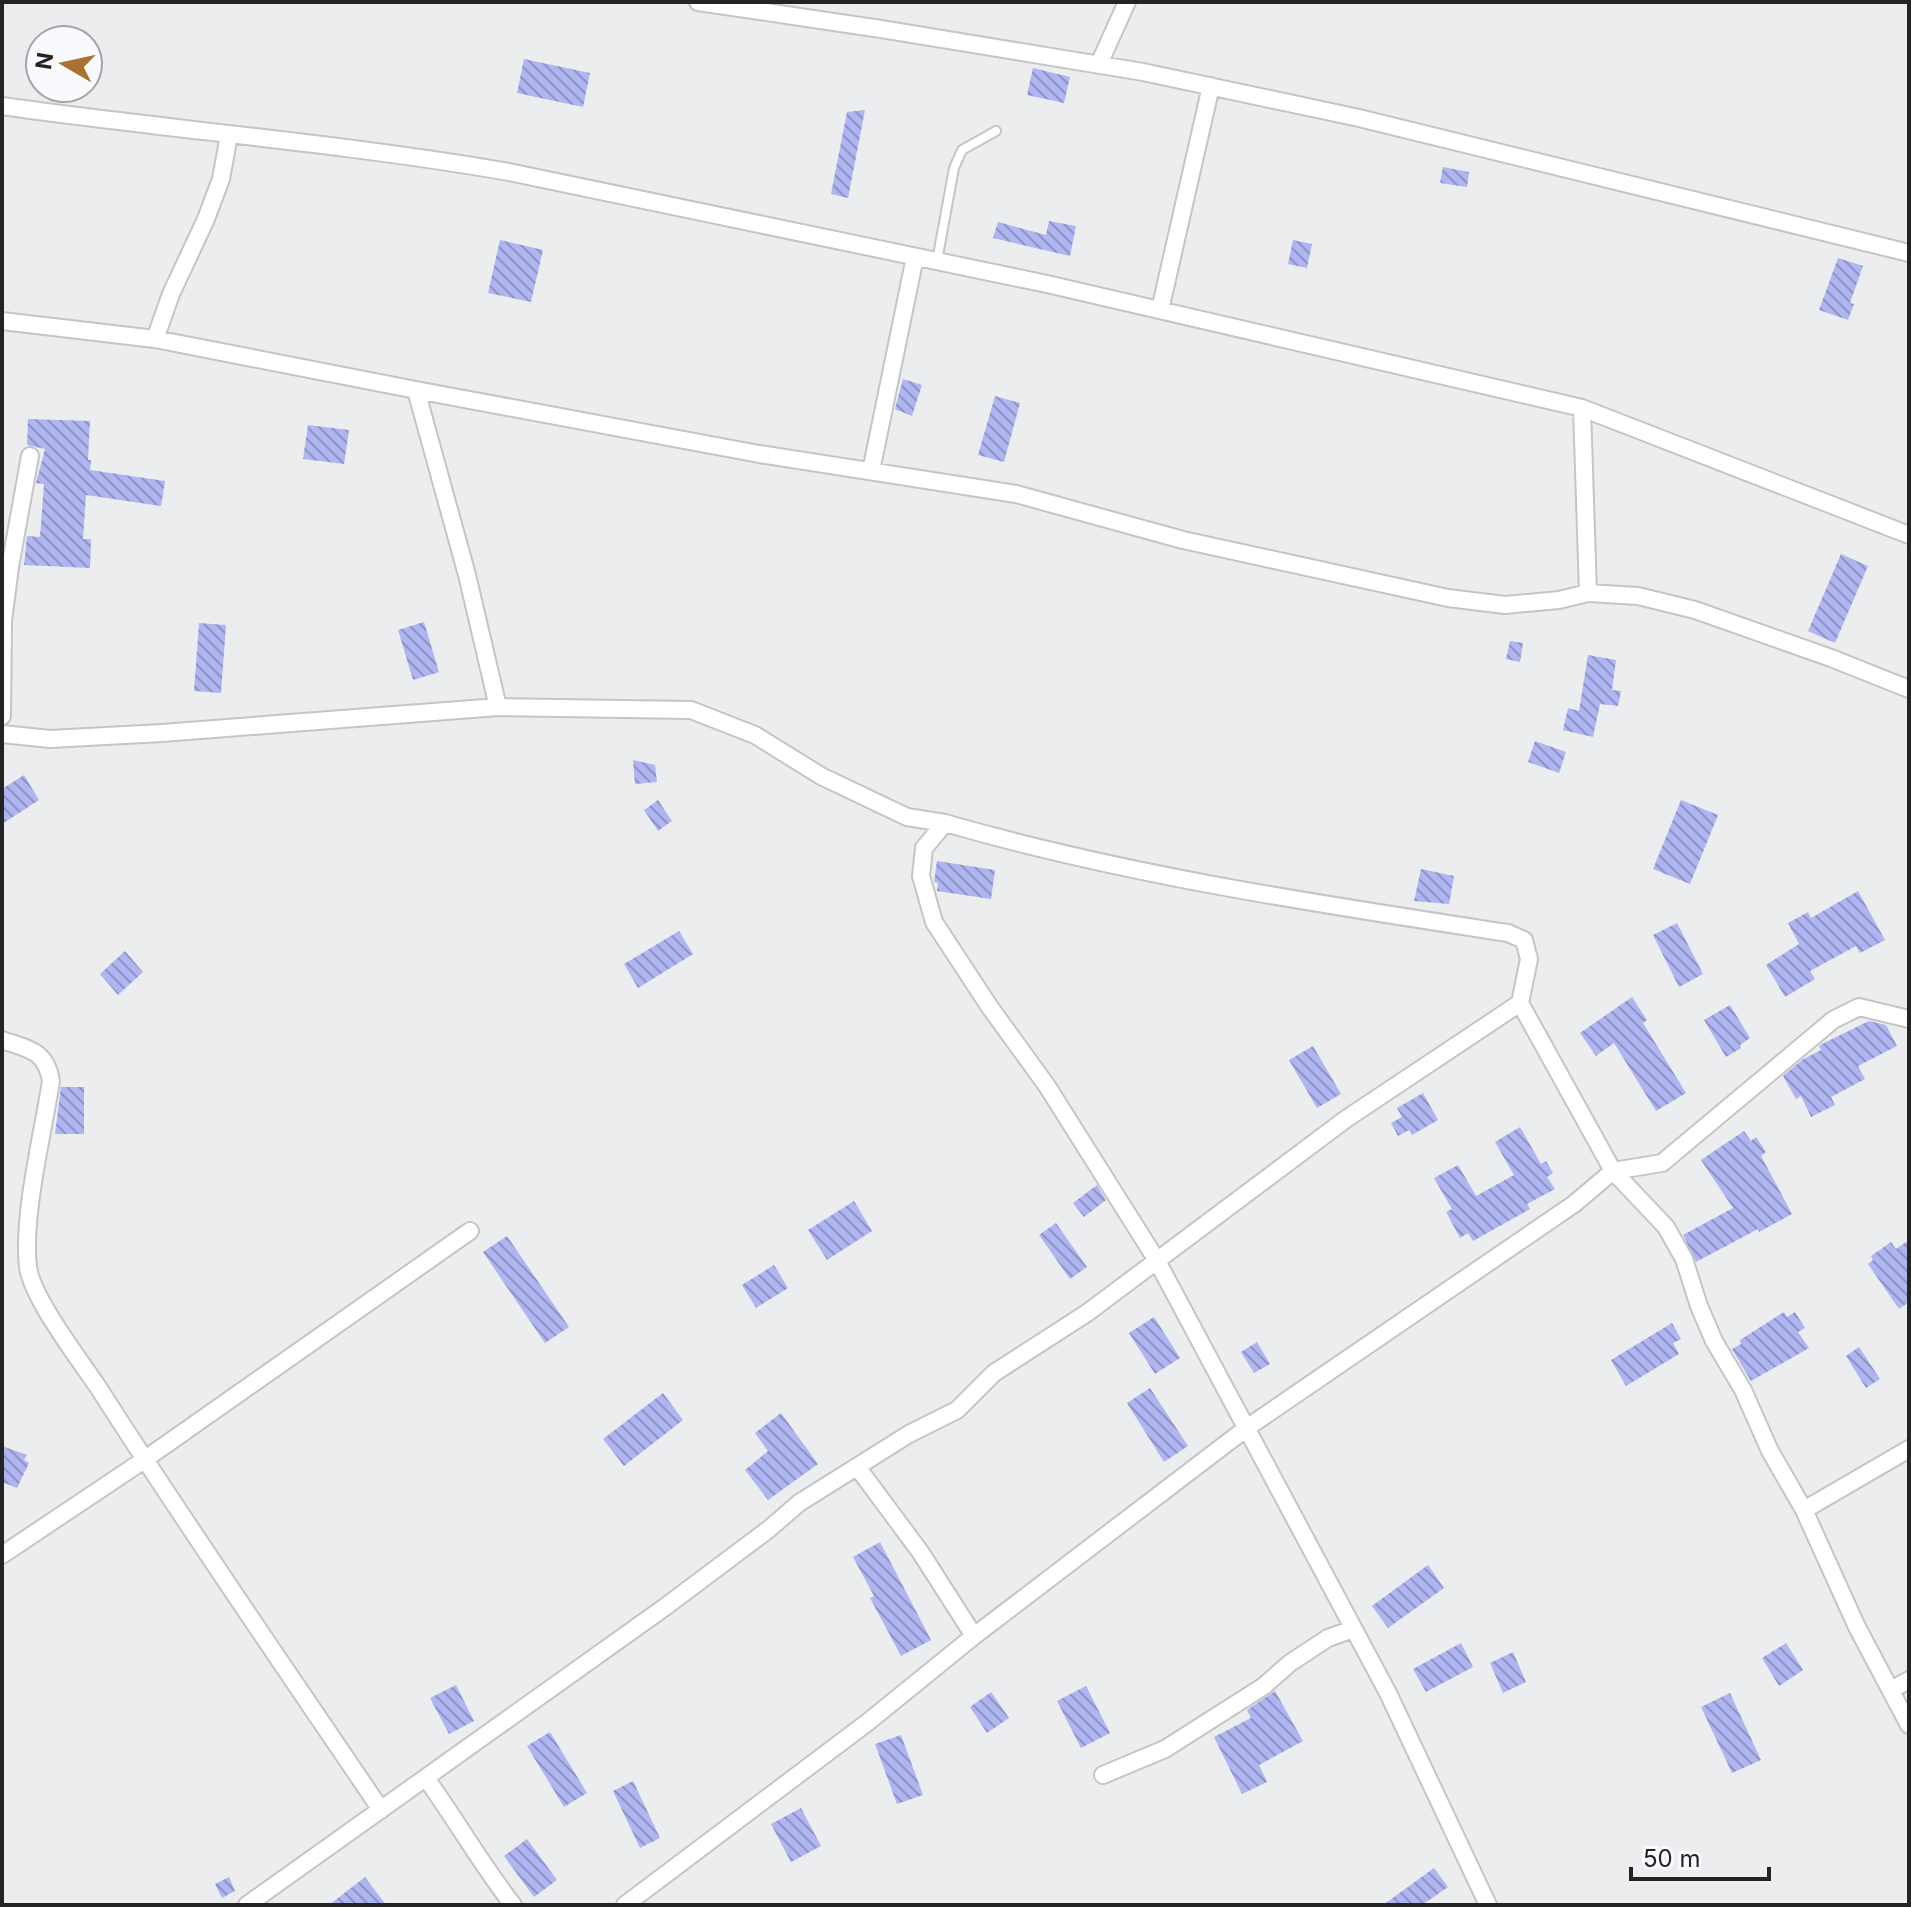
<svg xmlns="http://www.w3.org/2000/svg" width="1911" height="1907" font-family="Inter,sans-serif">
	<defs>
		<pattern id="building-back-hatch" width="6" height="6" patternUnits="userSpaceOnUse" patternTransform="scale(2)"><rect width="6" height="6" fill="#afb5f1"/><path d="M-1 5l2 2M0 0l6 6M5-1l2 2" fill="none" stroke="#8e93c3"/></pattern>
	</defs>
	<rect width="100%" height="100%" fill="#ecedef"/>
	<path fill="url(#building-back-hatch)" d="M524,59L590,73L583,107L517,93Z
		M1033,68L1070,77L1064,103L1027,95Z
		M865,110L848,198L831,194L847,112Z
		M1443,167L1469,172L1467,187L1440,183Z
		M1049,221L1076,226L1070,256L993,238L998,222L1046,235Z
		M500,240L543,250L531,302L488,293Z
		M1293,240L1312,244L1307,268L1288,264Z
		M1838,258L1863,266L1850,303L1854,304L1848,320L1819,310Z
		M903,379L922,385L912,416L895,409Z
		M995,396L1020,403L1004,462L978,455Z
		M28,419L90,421L88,460H91L90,470L165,481L161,506L86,495L83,539H91L90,568L24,565L27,536L40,537L44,484L36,483L45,449L27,445Z
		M308,425L349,430L344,464L303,459Z
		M1841,554L1868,566L1835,643L1808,631Z
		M424,622L439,672L413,680L398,630Z
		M199,623L226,625L221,693L194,691Z
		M1510,641L1523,643L1520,662L1506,659Z
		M1588,655L1616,660L1612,690L1621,691L1618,706L1600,704L1593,737L1563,730L1568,708L1579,711Z
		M1535,741L1566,752L1559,773L1528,762Z
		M633,760L655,765L657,782L635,784Z
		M24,775L39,800L2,824V789Z
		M658,800L672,821L658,831L644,810Z
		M1681,800L1718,815L1690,884L1653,869Z
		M937,861L995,870L991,899L937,891L938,883L934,882Z
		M1421,869L1454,876L1449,904L1414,901Z
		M1858,891L1885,940L1860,953L1856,946L1810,971L1815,979L1785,997L1766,965L1799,944L1788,923L1808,912L1811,918Z
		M1677,923L1703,974L1679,987L1653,935Z
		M679,931L693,954L638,988L624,964Z
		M125,951L143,972L118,995L100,974Z
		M1632,997L1647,1020L1643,1023L1686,1093L1656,1111L1614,1043L1596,1056L1580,1033Z
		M1730,1005L1750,1038L1740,1045L1741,1048L1726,1057L1704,1020Z
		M1869,1021L1886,1025L1897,1046L1858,1066L1865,1079L1831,1097L1835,1105L1811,1117L1801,1096L1796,1099L1783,1076L1802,1060L1821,1050L1819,1046L1822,1044Z
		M1313,1046L1341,1094L1317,1108L1289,1060Z
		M61,1087H84V1134H55Z
		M1423,1093L1438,1120L1412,1135L1409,1130L1398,1136L1391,1123L1402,1117L1397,1108Z
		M1520,1127L1541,1164L1546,1161L1553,1173L1547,1177L1555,1189L1527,1204L1530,1209L1473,1241L1468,1233L1460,1238L1446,1212L1452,1209L1434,1178L1458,1165L1476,1196L1514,1175L1495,1142Z
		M1744,1131L1751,1141L1756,1137L1766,1152L1761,1156L1792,1214L1759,1232L1758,1229L1696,1262L1683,1235L1733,1208L1701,1160Z
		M1097,1185L1106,1200L1084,1217L1073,1203Z
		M854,1201L872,1231L827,1260L808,1230Z
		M1056,1223L1087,1267L1070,1279L1039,1235Z
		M507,1236L569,1327L545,1343L483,1252Z
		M1909,1240V1302L1899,1309L1868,1264L1873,1260L1871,1256L1891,1242L1896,1249Z
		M774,1265L788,1288L756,1308L742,1285Z
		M1784,1312L1787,1317L1795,1312L1805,1328L1798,1332L1809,1348L1751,1381L1732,1349L1741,1344L1740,1340Z
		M1154,1317L1180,1358L1155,1374L1129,1333Z
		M1672,1323L1681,1339L1673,1343L1679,1354L1626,1386L1611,1360Z
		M1257,1342L1270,1364L1254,1373L1241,1352Z
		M1859,1347L1880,1379L1866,1388L1846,1356Z
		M1150,1388L1188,1446L1164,1462L1127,1403Z
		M663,1393L683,1420L624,1466L603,1439Z
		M781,1413L818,1464L768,1500L745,1470L768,1451L755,1433Z
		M2,1446L27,1455L24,1460L29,1463L17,1488L2,1482Z
		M880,1542L931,1640L901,1656L870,1598L874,1596L853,1557Z
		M1428,1565L1444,1588L1388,1628L1372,1606Z
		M1461,1643L1473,1667L1426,1692L1413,1669Z
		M1786,1643L1803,1670L1779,1686L1762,1658Z
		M1513,1652L1526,1682L1503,1693L1490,1663Z
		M456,1685L474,1721L449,1734L430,1698Z
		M1086,1686L1110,1733L1081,1748L1057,1701Z
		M1275,1691L1303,1741L1259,1765L1267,1782L1242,1794L1214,1737L1251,1718L1247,1710Z
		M991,1692L1009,1718L987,1733L970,1707Z
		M1730,1693L1761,1760L1732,1773L1701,1707Z
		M550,1732L587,1793L564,1807L527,1746Z
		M901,1735L923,1795L897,1804L875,1744Z
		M633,1781L660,1838L640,1848L613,1791Z
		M801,1808L821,1846L791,1862L771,1824Z
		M527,1839L557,1880L534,1897L504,1856Z
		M1434,1868L1448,1887L1422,1905H1383Z
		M229,1877L235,1891L222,1898L215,1884Z
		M365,1877L386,1905H329Z"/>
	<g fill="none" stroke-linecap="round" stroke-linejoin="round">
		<g stroke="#c5c5c8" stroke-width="12">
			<path id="service" d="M937,261L954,168L962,150L996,131"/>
		</g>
		<g stroke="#c5c5c8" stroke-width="20">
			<path id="minor" d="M698,2L881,29L1143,72L1359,118L1909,253
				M1099,64L1127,2
				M2,106C171,130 341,143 509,172L1047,284L1582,408L1909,535
				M1160,310L1211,86
				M2,321L155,339L416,390
				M155,339L171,294L206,219L221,179L229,135
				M1582,408L1588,593
				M871,471L915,257
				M498,707L467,575L416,390L759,454L1016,494L1183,540L1448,598L1505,605L1559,600L1588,593L1638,596L1695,610L1831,658L1909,689
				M2,716L3,621L10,567L30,456
				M2,734L50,739L162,733L498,707L691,710L755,735L821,776L907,817L945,823L924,848L921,876L934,922L989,1006L1047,1086L1156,1259L1388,1693L1488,1905
				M945,823C1129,876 1319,904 1508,933L1524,940L1529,959L1520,1003L1613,1171L1666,1227L1684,1259L1699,1306L1714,1341L1743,1390L1770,1451L1804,1510L1857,1627L1909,1725
				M2,1040C28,1049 46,1050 51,1081C43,1133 22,1216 28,1267C32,1298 79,1359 98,1387C189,1530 286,1669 381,1810
				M858,1468L921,1553L974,1636
				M1804,1510L1909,1449
				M2,1555L144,1460L470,1231
				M1891,1690L1909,1680
				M1103,1775L1165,1749L1264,1686L1290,1663L1328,1638L1353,1629
				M426,1778C456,1820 481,1864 513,1905
				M247,1905L665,1607L769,1529L799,1503L909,1434L957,1410L994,1373L1087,1313L1346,1119L1520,1003
				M625,1905L868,1722L974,1636L1248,1427L1574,1204L1613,1171L1662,1163L1833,1020L1859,1007L1909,1019"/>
		</g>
		<use href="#service" stroke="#fff" stroke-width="8"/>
		<use href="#minor" stroke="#fff" stroke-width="16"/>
	</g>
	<rect width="1911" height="1907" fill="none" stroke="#242425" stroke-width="8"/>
	<g transform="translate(64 64) rotate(279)"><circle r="38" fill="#f9fafd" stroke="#a4a4a7" stroke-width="2"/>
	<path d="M0-6L14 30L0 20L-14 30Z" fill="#a9722e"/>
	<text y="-12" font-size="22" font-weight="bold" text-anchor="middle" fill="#242425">N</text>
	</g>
	<path d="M1631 1867v12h138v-12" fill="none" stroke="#242425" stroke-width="4"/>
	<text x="1643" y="1867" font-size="24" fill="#242425" stroke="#f9fafd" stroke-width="6" paint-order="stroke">50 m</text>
</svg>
